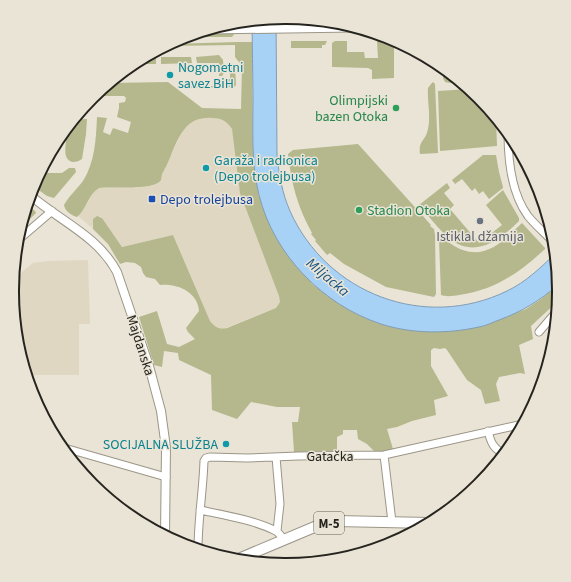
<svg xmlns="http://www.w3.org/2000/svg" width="571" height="582" font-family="'Source Sans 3',sans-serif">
	<rect width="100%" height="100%" fill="#eae4d6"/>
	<path fill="#e0d7c3" d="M208,117L219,118L227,122L232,129L237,158L280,299V302L276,308L223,329L216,327L210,321L173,235L122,247L102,218L100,216L92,226L93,229L78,216L84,209L93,192L99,188L144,187L161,176L182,132L187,125L197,118Z
		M88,260L90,324H79V375H27L26,345L16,330L13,291L16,280L23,271L33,263L48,261Z"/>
	<path fill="#b4b88c" d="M235,33L232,37H186L196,34Z
		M291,41H327L325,45H322V48H291Z
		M347,41V52H364L365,58H378L377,41H394L404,46H394V78L372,79V70L368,68L332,67V43L335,41Z
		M238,42H252L253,161L259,196L312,284L346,308L360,315L381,324L480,327L526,309L541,299L558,285V301L531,326L533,339L519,345L525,374L520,373L499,377L496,384L500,401L485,404L481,390L467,380L447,350L445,348L440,349L434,348L431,350V366L448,396L434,400L436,415L412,421L397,427L387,429L393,449L376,453L367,444L358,439L357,430H343V434L337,437V451L294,452L292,422H298L300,407H277L251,402L237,419L212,410L211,375L179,360L178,353L164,351L162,367L154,365L139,317L157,311L167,344L179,347L195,339L188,332L186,328L199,311C198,292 177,283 160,285L155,279L146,277L143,273L141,267L135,263L126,262L120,264L108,244L93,229V219L97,216L102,218L122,247L173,235L210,321C215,327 219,330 227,328L276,308L280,302L279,296L240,193L232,129C227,121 221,118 212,118C178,115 176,152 162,174C162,174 161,180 161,180C154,191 112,186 99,188C88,194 87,209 77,217C71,215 65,211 64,205C69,196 77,189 83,181C95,162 96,139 97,117L107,118L103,132L110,135L113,128L128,133L131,122L117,117L119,108V103L125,102L126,98L124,96H98V93L110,83L168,82L202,108L241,109L242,66L235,57V45L167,46L170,44Z
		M219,55L223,60L224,73L222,76H219V63H197L196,57Z
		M161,57H191L192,63L161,64Z
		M144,58H156V64H133Z
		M230,63L233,64L235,66L236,85L234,87L189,88L186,86H219V79H230Z
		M443,68L461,83H450L445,82L443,78Z
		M433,82L435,84L438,153L420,154C418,140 426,141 428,129C431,115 427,101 428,88L431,84Z
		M469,89L479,98L496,118L497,146L440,151L438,91Z
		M85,119H87L86,134L82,159C79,161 77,162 73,162C62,160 66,146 66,139H58L69,126H77V120Z
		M358,144L431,225L430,226L434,229L435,235L436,294L434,297L386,287L344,264L330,253L327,255L315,241L316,240L311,234L312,233C298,208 291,183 288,154L293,150Z
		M483,155H496L499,172L503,187V188L489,199L483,191L479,194L475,188L472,191L462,179L455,184L452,180Z
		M69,168H75L76,172L54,198L47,196L33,186L40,173H62Z
		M447,183L450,188L444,193L454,205L450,209L479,243L502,225L486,205L503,190L519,218V221C499,241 474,259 449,238C438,229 429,216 419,205Z
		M27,205L35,211L36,213L20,229Z
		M522,223L545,248V249C519,273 495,290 459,295C453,296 446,297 441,295L439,240L441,239C448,240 455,248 463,250C488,259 506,238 522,223Z"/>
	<path fill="#a8d1f6" stroke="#819db5" d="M276,18L277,155C279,174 282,193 290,211C327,294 425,331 507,291C526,282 540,268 555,254L558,285C539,301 523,311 499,320C493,322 486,326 479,327C447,334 412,334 381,324C323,305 274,255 259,195C251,163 253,129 253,96C253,71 252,46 252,21Z"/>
	<path fill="#eae4d6" d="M278,18V33H250V21Z"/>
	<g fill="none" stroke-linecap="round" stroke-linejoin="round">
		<g stroke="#9b9688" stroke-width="9">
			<path id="minor" d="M508,133C508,160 511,193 528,216C536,226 546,234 554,243
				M17,241L52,211
				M539,332L557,311
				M488,431C491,443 493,448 504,454
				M61,447L166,477
				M384,455L392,522
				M276,457L280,504L277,531
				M200,510C224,515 254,520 276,531C279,533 282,537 284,540
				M198,549C198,520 203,491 204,461L206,458L210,457L247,458L298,456L384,455L523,424"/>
		</g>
		<g stroke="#9b9688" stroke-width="10">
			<path id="tertiary" d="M30,195C60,221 98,236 117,272L149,366L161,411L166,448L165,535"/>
		</g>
		<g stroke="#9b9688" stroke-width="11">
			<path id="secondary" d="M210,29L354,27"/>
		</g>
		<g stroke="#9b9688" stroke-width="12">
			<path id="primary" d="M236,560L324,523L337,521L429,523"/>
		</g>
		<use href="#minor" stroke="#fff" stroke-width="7"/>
		<use href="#tertiary" stroke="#fff" stroke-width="8"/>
		<use href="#secondary" stroke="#fff" stroke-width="9"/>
		<use href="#primary" stroke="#fff" stroke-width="10"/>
		<path stroke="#837f75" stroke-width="1" d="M242,22L318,21"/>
	</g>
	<g fill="#0f9aa8" stroke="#eae4d6" stroke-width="1.5">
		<circle cx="170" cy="75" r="4"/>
		<circle cx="206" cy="168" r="4"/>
		<circle cx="226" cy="444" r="4"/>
	</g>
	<g fill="#2e9e5b" stroke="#eae4d6" stroke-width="1.5">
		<circle cx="396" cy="108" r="4"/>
		<circle cx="359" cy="210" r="4"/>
	</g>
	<rect fill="#1a4fb4" stroke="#eae4d6" stroke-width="1.5" x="148" y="195" width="8" height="8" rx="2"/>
	<circle fill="#6b7280" stroke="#eae4d6" stroke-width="1.5" cx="480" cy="221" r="4"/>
	<g text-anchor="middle" stroke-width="3" stroke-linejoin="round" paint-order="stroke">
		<rect fill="#eae4d6" stroke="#615e55" stroke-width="1" x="314" y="512" width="30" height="22" rx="3"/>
		<g font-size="13" font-weight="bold" fill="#26241e">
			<text x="329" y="528">M-5</text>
		</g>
		<g font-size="14" fill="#0d838f" stroke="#eae4d6" text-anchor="start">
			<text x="178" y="72">Nogometni<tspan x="178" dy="16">savez BiH</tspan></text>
			<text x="214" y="165">Garaža i radionica<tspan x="214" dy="16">(Depo trolejbusa)</tspan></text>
			<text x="218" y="449" text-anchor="end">SOCIJALNA SLUŽBA</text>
		</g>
		<g font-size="14" fill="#27864d" stroke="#eae4d6" text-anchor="end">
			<text x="388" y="105">Olimpijski<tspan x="388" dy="16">bazen Otoka</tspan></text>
			<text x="367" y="215" text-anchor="start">Stadion Otoka</text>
		</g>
		<g font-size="14" fill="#164399" stroke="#eae4d6" text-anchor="start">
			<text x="160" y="204">Depo trolejbusa</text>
		</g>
		<g font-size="14" fill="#5b616d" stroke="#eae4d6">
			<text x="480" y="241">Istiklal džamija</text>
		</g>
		<g font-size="14" fill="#26241e" stroke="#eae4d6">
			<text transform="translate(141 345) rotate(72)" y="5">Majdanska</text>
			<text x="330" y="461">Gatačka</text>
		</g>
		<g font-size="15" font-style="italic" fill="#195684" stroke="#eae4d6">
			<text transform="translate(328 277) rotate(40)" y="5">Miljacka</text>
		</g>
	</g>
	<path d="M0 0H571V582H0ZM285 24H286A266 266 0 0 1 552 290V292A266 266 0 0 1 286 558H285A266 266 0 0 1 19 292V290A266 266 0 0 1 285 24Z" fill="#eae4d6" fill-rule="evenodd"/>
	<path fill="none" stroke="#26241e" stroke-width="2" d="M285 24H286A266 266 0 0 1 552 290V292A266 266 0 0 1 286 558H285A266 266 0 0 1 19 292V290A266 266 0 0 1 285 24Z"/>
</svg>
